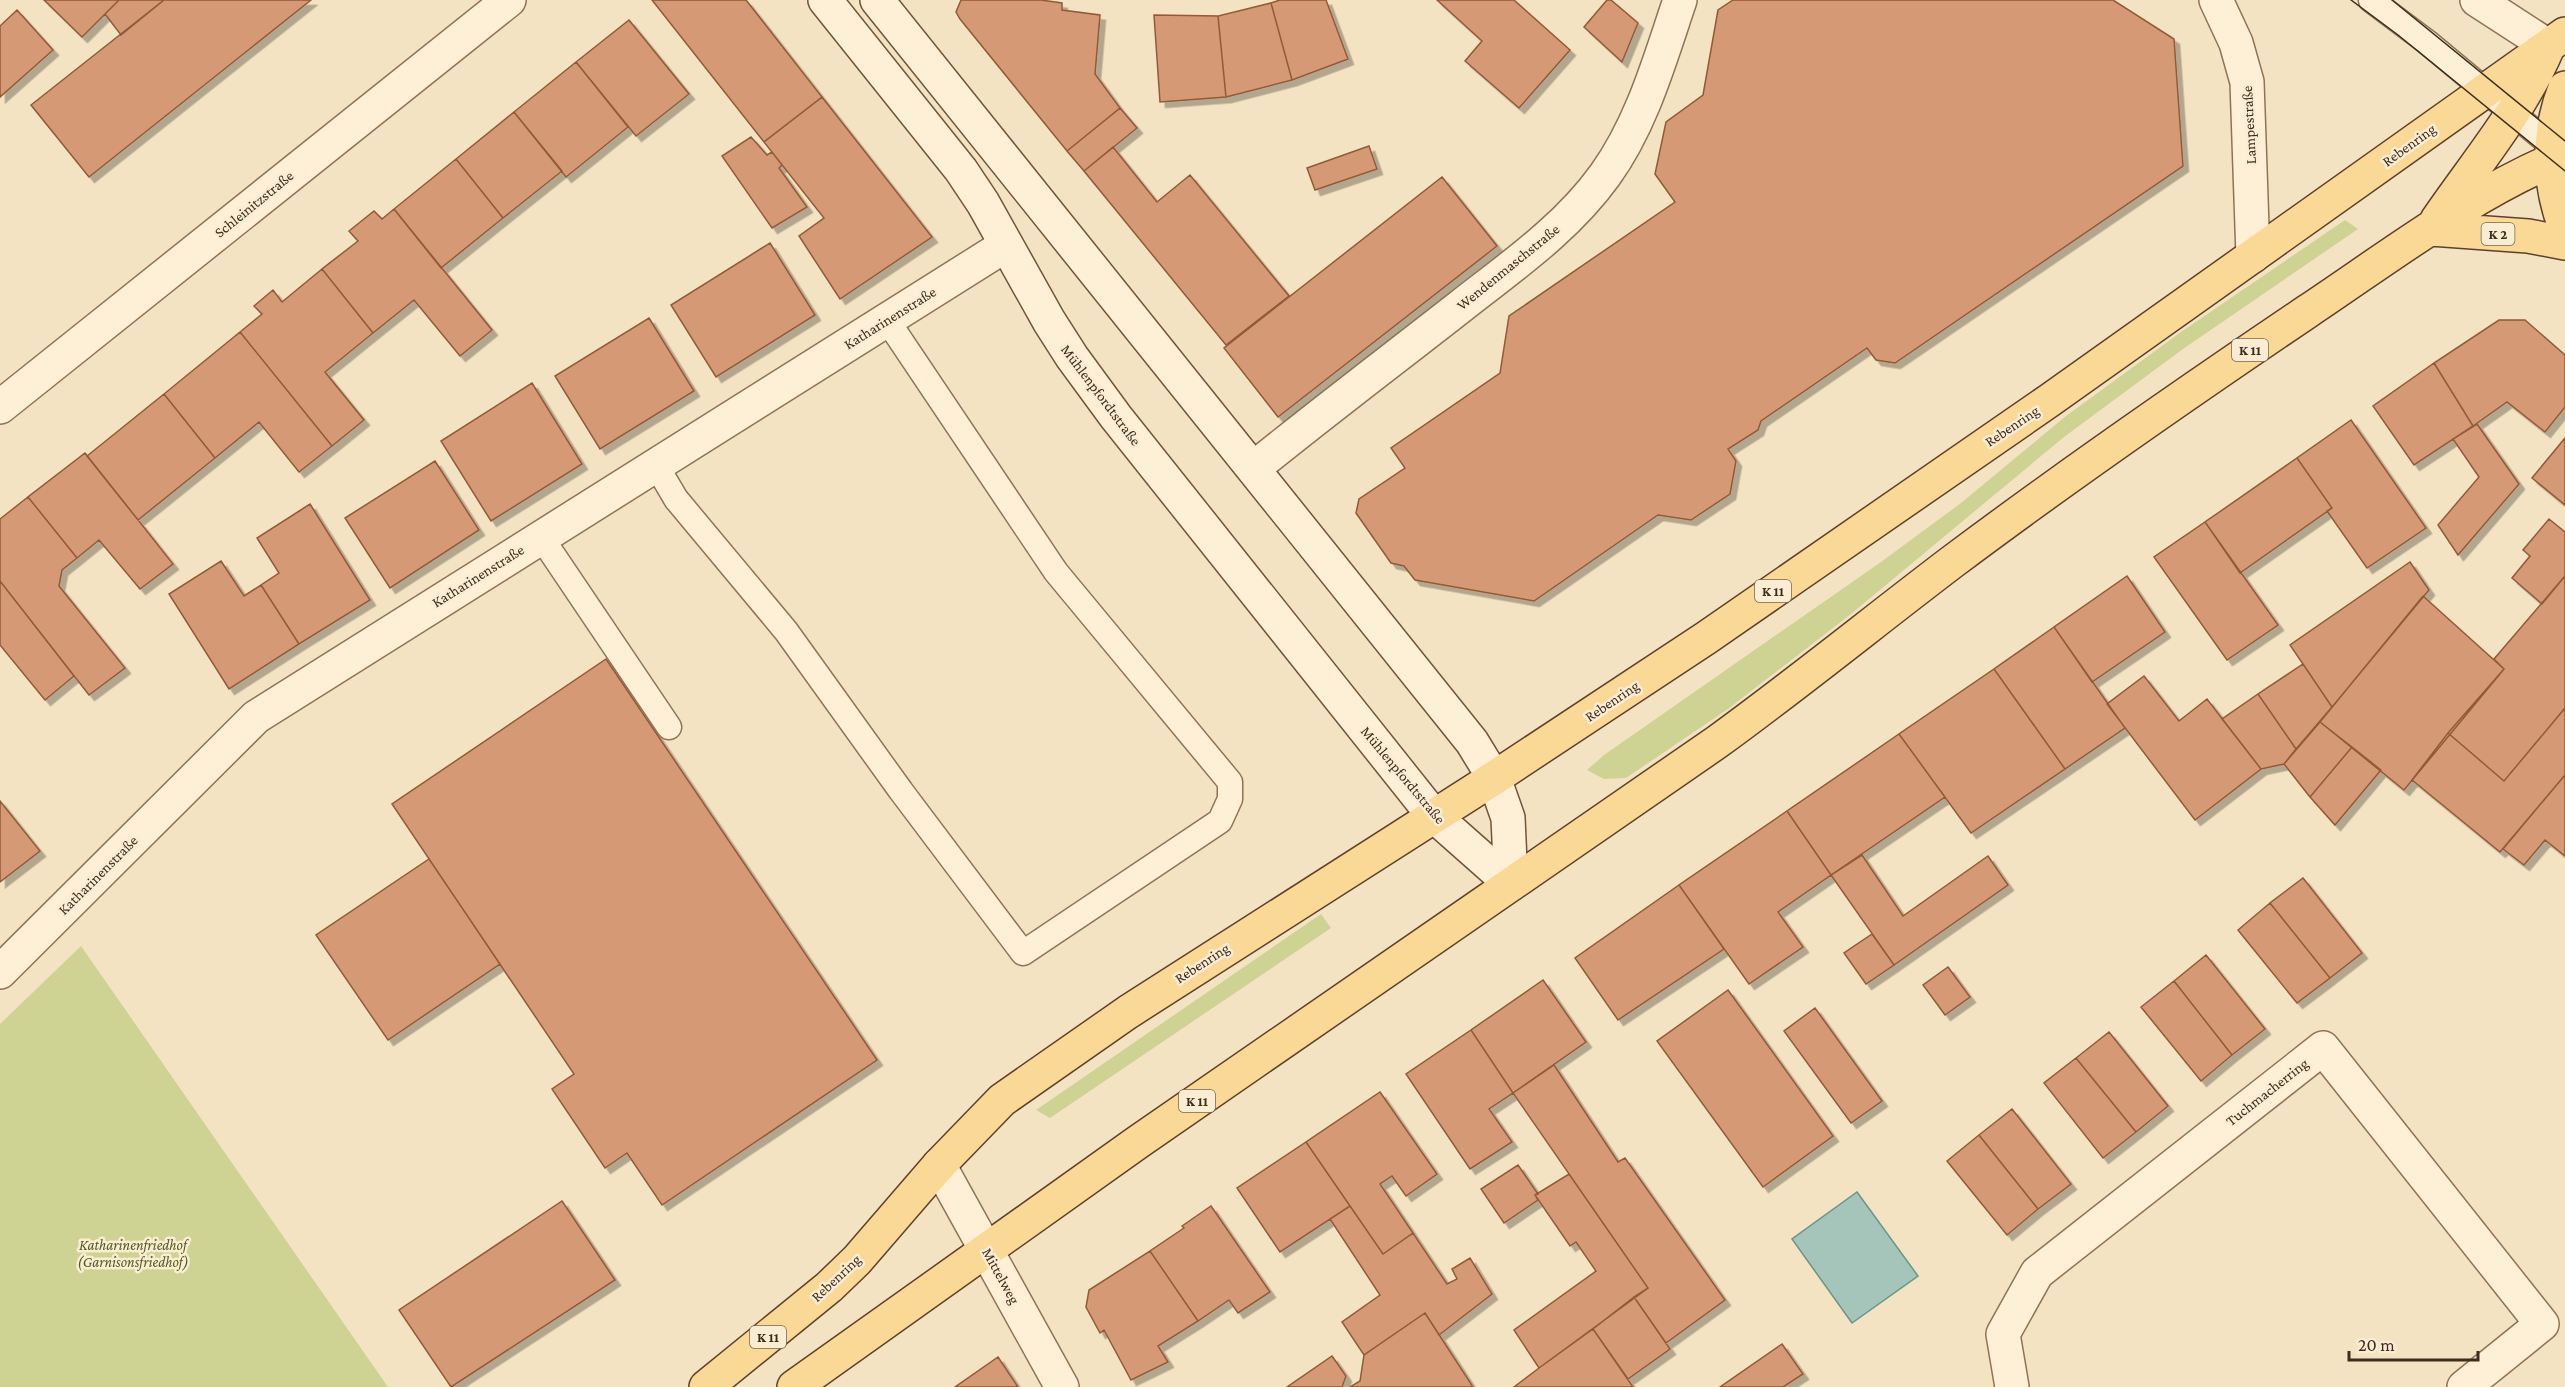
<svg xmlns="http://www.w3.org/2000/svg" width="2565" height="1387" font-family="'Crimson Pro',serif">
	<defs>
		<filter id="shadow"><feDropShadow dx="5.5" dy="5.5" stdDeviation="0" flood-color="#0004"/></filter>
	</defs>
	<rect width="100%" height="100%" fill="#f3e3c2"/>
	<path fill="#ced394" d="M2345,220L2358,229L2183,349L2064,437L1851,614L1728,709L1626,778L1604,779L1587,770L1604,755L1881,562L1961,503L2066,416L2181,332Z
		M1321,914L1331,928L1050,1118L1036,1110Z
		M81,946L388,1387H0V1024Z"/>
	<path fill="#a5c5bb" stroke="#6a9589" stroke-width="1.5" d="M1857,1192L1918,1276L1852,1323L1792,1239Z"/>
	<path fill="#d69974" stroke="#925a39" stroke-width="1.5" filter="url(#shadow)" d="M44,0H119L82,37Z
		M119,0H164L121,35L105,14Z
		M164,0H311L89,177L31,105Z
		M652,0H746L822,97L764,142Z
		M961,0H1041L1062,3V10L1100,15L1095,74L1120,108L1067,151L960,19L956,12Z
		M1280,0H1326L1348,59L1292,80L1271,3Z
		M1437,0H1514L1570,50L1519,108L1465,61L1482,41Z
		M1607,0H1611L1638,23L1622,62L1584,27Z
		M1733,0H2113L2174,39L2183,166L1895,363L1876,360L1867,348L1761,421L1758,430L1728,449L1736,461L1730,494L1691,520L1658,515L1534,601L1415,580L1404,566L1391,563L1356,513L1359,499L1405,468L1391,448L1500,373L1509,316L1675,202L1655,174L1666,122L1703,95L1718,10Z
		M1271,3L1292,80L1226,97L1218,16Z
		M17,10L53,50L0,97V26Z
		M1154,15L1218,16L1226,97L1160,102Z
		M629,20L689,94L636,136L576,62Z
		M576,62L628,127L566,177L514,112Z
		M822,97L932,237L840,299L799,236L824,218L764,142Z
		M1120,108L1137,128L1084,171L1067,151Z
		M514,112L562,171L503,218L456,159Z
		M751,137L767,155L772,152L782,165L779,168L807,207L772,228L722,156Z
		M1369,146L1377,169L1315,190L1307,168Z
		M1113,147L1157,202L1190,175L1289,296L1226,345L1084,171Z
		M456,159L503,218L441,268L394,209Z
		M1442,177L1497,246L1278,417L1224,348Z
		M394,209L492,330L460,356L414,300L373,333L322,269L358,241L349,231L374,211L382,219Z
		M770,243L815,315L716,377L671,305Z
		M322,269L373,333L325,372L364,420L332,446L240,332L262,314L254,306L273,290L282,302Z
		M649,318L694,391L600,449L555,376Z
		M2499,320H2525L2565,355V407L2545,432L2507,402L2473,426L2434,363Z
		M240,332L332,446L299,472L259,422L215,458L164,394Z
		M2434,363L2473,426L2414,465L2373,406Z
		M532,383L582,464L491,521L441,441Z
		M164,394L215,458L138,520L87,456Z
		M2351,420L2426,528L2367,568L2327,511L2332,508L2297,458Z
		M2477,424L2519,484L2458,555L2438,525L2479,477L2453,439Z
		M2565,438V505L2532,478Z
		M85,453L173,564L140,589L99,540L77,558L28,497Z
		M2297,458L2332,508L2240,573L2205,522Z
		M435,461L479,530L390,588L345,518Z
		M28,497L77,558L62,570L59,586L125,668L89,695L0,581V519Z
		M310,504L370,600L299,644L261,585L279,573L257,538Z
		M2549,519L2565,532V576L2542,604L2512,578L2530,556L2523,550Z
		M2205,522L2278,625L2227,660L2154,557Z
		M221,561L244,596L261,585L299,644L229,689L169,594Z
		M2410,562L2429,590L2332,707L2290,645Z
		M2127,576L2165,632L2092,682L2054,627Z
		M2565,576V708L2504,781L2448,733L2504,669L2494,659Z
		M0,581L74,676L45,700L0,645Z
		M2423,596L2504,669L2404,790L2320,722Z
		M2054,627L2125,728L2065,769L1994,669Z
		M606,659L877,1060L662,1205L627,1153L605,1168L552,1089L574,1074L392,804Z
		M2303,664L2332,707L2296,749L2258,694Z
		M1994,669L2065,769L1971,833L1899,734Z
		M2144,676L2179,721L2207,699L2261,769L2195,820L2107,704Z
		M2258,694L2296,749L2284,764L2261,769L2222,719Z
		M2565,708V775L2500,852L2412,780L2448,733L2504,781Z
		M2320,722L2352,747L2310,797L2284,764Z
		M1899,734L1945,797L1831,875L1787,811Z
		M2352,747L2381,770L2335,825L2310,797Z
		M2565,775V856L2545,840L2524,865L2503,849Z
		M0,801L40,851L0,882Z
		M1787,811L1831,875L1778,912L1803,947L1749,984L1679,885Z
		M1862,855L1903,916L1988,856L2008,885L1894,965L1831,875Z
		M429,859L500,964L388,1040L316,935Z
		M2303,878L2362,953L2330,978L2270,903Z
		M1679,885L1724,949L1618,1020L1575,958Z
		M2270,903L2330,978L2297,1003L2238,930Z
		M1872,934L1894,965L1866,984L1844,953Z
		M2206,955L2265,1029L2232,1055L2174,981Z
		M1948,967L1970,997L1945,1015L1923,985Z
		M1543,980L1586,1042L1513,1093L1471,1030Z
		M2174,981L2232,1055L2201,1081L2141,1007Z
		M1728,990L1833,1136L1763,1187L1657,1041Z
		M1815,1008L1882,1101L1851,1123L1784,1031Z
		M1471,1030L1513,1093L1489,1109L1512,1142L1470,1169L1406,1074Z
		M2109,1032L2168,1106L2136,1132L2076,1058Z
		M2076,1058L2136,1132L2103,1158L2044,1083Z
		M1554,1065L1618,1162L1625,1158L1725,1300L1666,1343L1634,1297L1648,1288L1513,1093Z
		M1380,1092L1437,1174L1406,1196L1392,1176L1380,1184L1413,1233L1383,1254L1306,1142Z
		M2012,1109L2071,1184L2038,1209L1979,1135Z
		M1979,1135L2038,1209L2007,1235L1947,1161Z
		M1306,1142L1350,1206L1280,1252L1237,1188Z
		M1518,1165L1538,1194L1535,1195L1538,1200L1504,1223L1481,1189Z
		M1569,1174L1648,1288L1539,1368L1514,1330L1596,1271L1576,1242L1570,1246L1535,1195Z
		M562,1201L615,1280L451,1387L399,1310Z
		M1211,1206L1270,1292L1238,1313L1229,1300L1198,1321L1150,1251L1184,1228L1182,1226Z
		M1350,1206L1383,1254L1413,1233L1447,1284L1457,1279L1452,1269L1470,1258L1492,1294L1439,1335L1425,1313L1364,1355L1342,1322L1380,1295L1330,1219Z
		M1150,1251L1198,1321L1158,1346L1168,1362L1131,1380L1104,1330L1100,1333L1086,1307L1089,1290Z
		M1634,1297L1670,1349L1628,1379L1593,1329Z
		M1425,1313L1473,1387H1350L1360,1381L1364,1355Z
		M1593,1329L1633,1387H1514L1539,1368Z
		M1782,1344L1803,1374L1783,1387H1720Z
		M1332,1356L1346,1376L1342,1387H1287Z
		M998,1357L1018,1387H955Z"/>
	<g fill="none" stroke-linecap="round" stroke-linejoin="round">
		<g stroke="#907357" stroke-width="27">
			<path id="service" d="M2371,0L2427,42L2563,155
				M656,465L676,499L786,631L901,791L1023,953L1220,821L1230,799V782L1056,572L887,320
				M541,537L669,727"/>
		</g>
		<g stroke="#907357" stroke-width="36">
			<path id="minor" d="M2216,0L2236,43L2247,82L2253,256
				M2477,0L2548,46
				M0,407L509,0
				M1254,468C1322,413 1392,360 1461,306C1512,266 1567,228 1605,175C1642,124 1660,59 1680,0
				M0,972L256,717L1006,245
				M2012,1387L2003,1334L2037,1273L2323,1048L2542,1324L2464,1387"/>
		</g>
		<g stroke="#907357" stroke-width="36">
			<path id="tertiary" d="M939,1165L1062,1387"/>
		</g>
		<g stroke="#72543a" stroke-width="36">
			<path id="secondary" d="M825,0L961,170L983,203L1049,321L1072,357L1116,417L1433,815L1511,884
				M877,0L1472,742L1494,778L1508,818L1511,884"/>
		</g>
		<g stroke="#5d412b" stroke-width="36">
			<path id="primary" d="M2565,88C2547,134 2548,182 2565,227
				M2437,220C2476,163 2521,111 2548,47
				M2431,229L2528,236L2565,243
				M706,1387L829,1287L857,1260L939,1165L1002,1100L1128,1012L1494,778L1706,638L2050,400L2565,34
				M794,1387L1138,1142L1717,742C1797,684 1873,622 1952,562C2068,475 2188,392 2308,311C2389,257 2475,191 2565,155"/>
		</g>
		<use href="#service" stroke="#fdf0d7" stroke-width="24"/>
		<use href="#minor" stroke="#fdf0d7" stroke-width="33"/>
		<use href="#tertiary" stroke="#fdf0d7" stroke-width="33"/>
		<use href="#secondary" stroke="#fdf0d7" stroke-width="33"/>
		<use href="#primary" stroke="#fad896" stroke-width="33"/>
		<path stroke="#3e2c1d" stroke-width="1.5" d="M2351,0L2398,35L2565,171
			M2392,0L2565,141"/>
	</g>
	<g text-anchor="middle" stroke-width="5" stroke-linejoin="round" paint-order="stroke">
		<g fill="#faedd3" stroke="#766654" stroke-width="1.5">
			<rect x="2481.5" y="223" width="33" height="22" rx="4.5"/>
			<rect x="2232" y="339" width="36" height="22" rx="4.5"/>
			<rect x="1755" y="580" width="36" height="22" rx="4.5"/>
			<rect x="1179" y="1090" width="36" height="22" rx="4.5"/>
			<rect x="750" y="1326" width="36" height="22" rx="4.5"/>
		</g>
		<g font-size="14" font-weight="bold" fill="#3e2c1d">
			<text x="2498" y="239">K 2</text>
			<text x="2250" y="355">K 11</text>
			<text x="1773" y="596">K 11</text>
			<text x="1197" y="1106">K 11</text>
			<text x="768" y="1342">K 11</text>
		</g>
		<g font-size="15" fill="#3e2c1d" stroke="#faedd3">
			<text transform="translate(2249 125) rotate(-93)" y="5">Lampestraße</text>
			<text transform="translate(2409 145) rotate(-36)" y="5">Rebenring</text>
			<text transform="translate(254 204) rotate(-39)" y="5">Schleinitzstraße</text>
			<text transform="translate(1508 267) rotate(-39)" y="5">Wendenmaschstraße</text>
			<text transform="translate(890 318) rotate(-32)" y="5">Katharinenstraße</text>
			<text transform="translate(1101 395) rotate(53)" y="5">Mühlenpfordtstraße</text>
			<text transform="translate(2012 426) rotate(-34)" y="5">Rebenring</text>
			<text transform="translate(478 576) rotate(-32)" y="5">Katharinenstraße</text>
			<text transform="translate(1612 701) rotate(-34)" y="5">Rebenring</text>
			<text transform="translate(1403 775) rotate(50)" y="5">Mühlenpfordtstraße</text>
			<text transform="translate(98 875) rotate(-45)" y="5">Katharinenstraße</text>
			<text transform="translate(1202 963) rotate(-33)" y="5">Rebenring</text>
			<text transform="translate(2267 1092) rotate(-38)" y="5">Tuchmacherring</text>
			<text transform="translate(1001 1276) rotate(61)" y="5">Mittelweg</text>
			<text transform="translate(836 1278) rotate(-43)" y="5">Rebenring</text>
		</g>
		<g font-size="15" font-style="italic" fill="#505d21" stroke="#faedd3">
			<text x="133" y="1250">Katharinenfriedhof<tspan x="133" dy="17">(Garnisonsfriedhof)</tspan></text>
		</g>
	</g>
	<path d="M2349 1351v9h129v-9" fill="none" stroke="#3e2c1d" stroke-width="3"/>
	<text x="2358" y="1351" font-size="18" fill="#3e2c1d" stroke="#faedd3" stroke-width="4.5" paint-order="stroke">20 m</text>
</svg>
